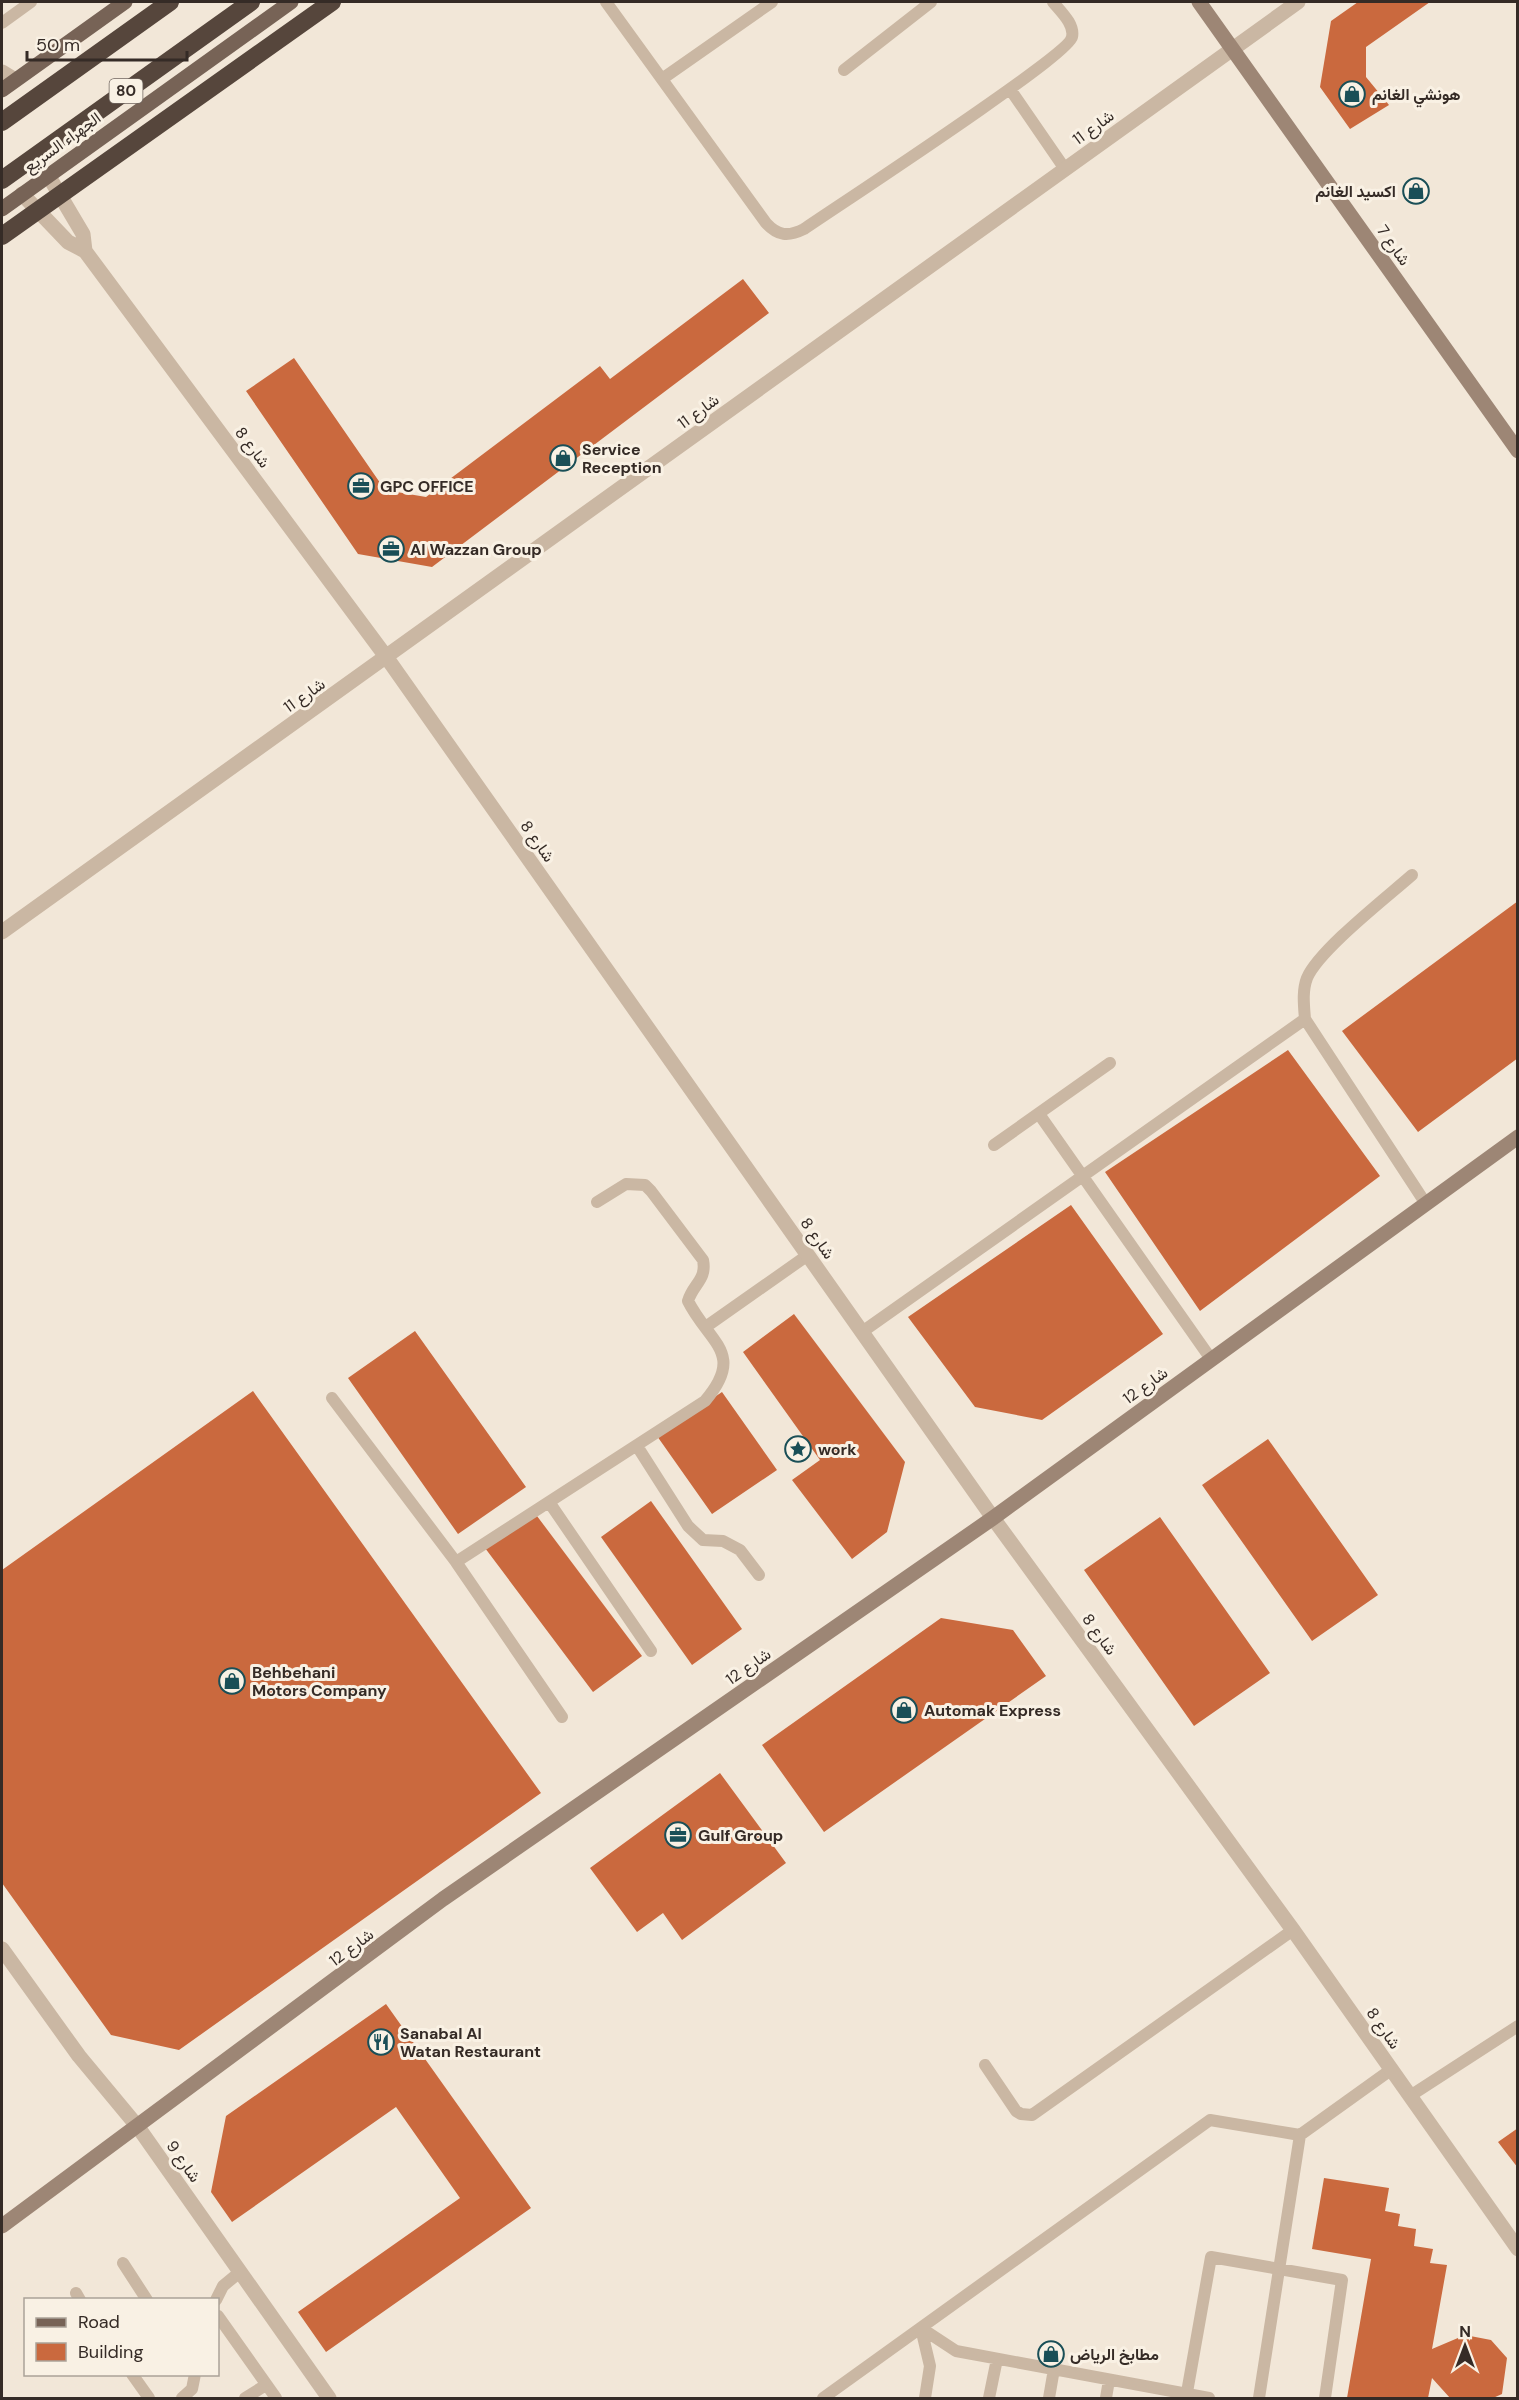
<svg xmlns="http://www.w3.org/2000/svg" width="1519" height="2400" font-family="'DM Sans',Vazirmatn,sans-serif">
	<rect width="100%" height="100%" fill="#f2e7d8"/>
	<path fill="#ca693e" d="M1358,2H1430L1366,47V77L1389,105L1350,129L1320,87L1331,21Z
		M743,279L769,313L432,567L358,554L246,391L294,358L385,490L426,497L600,366L610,379Z
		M1518,901V1058L1418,1132L1342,1031Z
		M1288,1050L1380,1176L1200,1311L1105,1172Z
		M1071,1205L1163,1334L1042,1420L975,1407L908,1317Z
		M794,1314L905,1462L887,1532L852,1559L792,1480L820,1460L743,1352Z
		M415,1331L526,1487L458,1534L348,1378Z
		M253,1391L541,1793L179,2050L111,2035L2,1883V1570Z
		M722,1392L777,1470L712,1514L657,1436Z
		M1268,1439L1378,1595L1312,1641L1202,1485Z
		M651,1501L742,1629L692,1665L601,1537Z
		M534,1512L642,1656L593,1692L485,1548Z
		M1160,1517L1270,1673L1194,1726L1084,1570Z
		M941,1618L1013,1630L1046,1676L824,1832L762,1745Z
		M720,1773L786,1863L682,1940L663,1913L637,1932L590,1868Z
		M386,2004L531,2208L326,2352L298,2312L460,2198L396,2107L232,2222L211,2192L226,2116Z
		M1518,2128V2168L1498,2142Z
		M1324,2178L1389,2188L1385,2211L1400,2214L1398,2226L1416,2229L1414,2246L1433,2249L1430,2263L1447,2265L1432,2349L1465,2335L1491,2340L1507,2358L1502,2394L1493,2398H1450L1432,2378L1428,2398H1347L1371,2259L1312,2249Z"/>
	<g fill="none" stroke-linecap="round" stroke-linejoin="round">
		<path stroke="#cab7a3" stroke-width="12" d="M606,2L766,223C778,236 788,237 804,229C836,207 1069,55 1072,37C1075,24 1060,11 1053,2
			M2,23L31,2
			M844,70L931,2
			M662,79L772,2
			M1010,89L1065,169
			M1412,875C1386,898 1319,950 1307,978C1302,991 1304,1006 1305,1019L1426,1204
			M1039,1114L1211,1359
			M994,1145L1110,1063
			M707,1326L808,1255
			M862,1332L1305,1019
			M332,1398L456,1562L562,1717
			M637,1446L688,1526L703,1540L723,1541L740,1550L759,1575
			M549,1502L651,1651
			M456,1562L705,1401C746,1353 709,1343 688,1301C693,1284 707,1280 703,1260L651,1191L645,1185L626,1184L597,1202
			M985,2065L1016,2111L1021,2114L1032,2115L1293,1930
			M1410,2096L1518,2026
			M123,2263L147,2300
			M76,2293L80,2300
			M216,2300L223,2286L240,2272
			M218,2316L276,2398
			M921,2328L956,2351L1209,2398
			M921,2328L930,2366L925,2398
			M132,2374L149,2398
			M182,2398L192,2389L195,2374
			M245,2398L266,2385
			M823,2398L1210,2120L1300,2135L1392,2069
			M989,2398L997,2359
			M1049,2398L1054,2369
			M1106,2398L1109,2380
			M1186,2398L1211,2257L1342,2280L1325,2398
			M1259,2398L1300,2135"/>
		<path stroke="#cab7a3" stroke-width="15" d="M2,72L15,80
			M48,175L83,234L85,251
			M22,194L68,242L85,251L387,658L993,1518L1293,1930L1518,2249
			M2,932L1298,2
			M2,1949L79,2056L138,2127L329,2398"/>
		<path stroke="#9d8675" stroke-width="15" d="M1199,2L1518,451
			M2,2226L443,1899L993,1518L1518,1137"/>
		<path stroke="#776356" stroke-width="15" d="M2,90L125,2
			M2,209L291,2"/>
		<path stroke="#56463c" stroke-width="18" d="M2,122L170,2
			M2,180L251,2"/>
		<path stroke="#56463c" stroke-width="18" d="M2,236L332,2"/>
	</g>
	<defs>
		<g id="shop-ring" transform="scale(1.35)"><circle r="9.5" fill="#f9f1e4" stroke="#1a4f57" stroke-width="1.5"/><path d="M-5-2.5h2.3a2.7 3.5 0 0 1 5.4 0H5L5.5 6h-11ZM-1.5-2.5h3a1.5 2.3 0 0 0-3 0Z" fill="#1a4f57"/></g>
		<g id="office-ring" transform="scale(1.35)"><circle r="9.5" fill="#f9f1e4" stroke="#1a4f57" stroke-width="1.5"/><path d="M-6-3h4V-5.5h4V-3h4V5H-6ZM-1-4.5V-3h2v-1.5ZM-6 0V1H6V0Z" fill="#1a4f57"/></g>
		<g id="sight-ring" transform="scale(1.35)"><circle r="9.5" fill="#f9f1e4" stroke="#1a4f57" stroke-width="1.5"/><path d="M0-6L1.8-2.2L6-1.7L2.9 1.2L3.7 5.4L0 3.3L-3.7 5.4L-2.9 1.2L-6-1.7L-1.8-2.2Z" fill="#1a4f57"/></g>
		<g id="restaurant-ring" transform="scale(1.35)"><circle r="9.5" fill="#f9f1e4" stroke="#1a4f57" stroke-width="1.5"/><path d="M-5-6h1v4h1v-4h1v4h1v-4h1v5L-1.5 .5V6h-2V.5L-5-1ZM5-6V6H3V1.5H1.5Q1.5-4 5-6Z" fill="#1a4f57"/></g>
	</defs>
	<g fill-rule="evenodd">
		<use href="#shop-ring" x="1352" y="94"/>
		<use href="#shop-ring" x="1416" y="191"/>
		<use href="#shop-ring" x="563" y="458"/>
		<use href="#office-ring" x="361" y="486"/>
		<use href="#office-ring" x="391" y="549"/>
		<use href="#sight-ring" x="798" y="1449"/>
		<use href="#shop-ring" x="232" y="1681"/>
		<use href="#shop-ring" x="904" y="1710"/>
		<use href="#office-ring" x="678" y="1835"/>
		<use href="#restaurant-ring" x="381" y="2042"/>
		<use href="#shop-ring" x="1051" y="2354"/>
	</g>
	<g text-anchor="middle" stroke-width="6" stroke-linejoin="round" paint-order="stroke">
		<rect fill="#f9f1e4" stroke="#70665f" stroke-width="1.5" x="109.5" y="79" width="33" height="24" rx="4.5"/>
		<g font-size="15" font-weight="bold" fill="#352b26">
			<text x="126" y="96">80</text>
		</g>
		<g font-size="16" font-weight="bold" fill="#352b26" stroke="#f9f1e4" text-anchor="start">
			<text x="1372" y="100">هونشي الغانم</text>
			<text x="1396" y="197" text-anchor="end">اكسيد الغانم</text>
			<text x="582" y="455">Service<tspan x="582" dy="18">Reception</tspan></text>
			<text x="380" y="492">GPC OFFICE</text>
			<text x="410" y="555">Al Wazzan Group</text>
			<text x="818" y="1455">work</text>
			<text x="252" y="1678">Behbehani<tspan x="252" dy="18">Motors Company</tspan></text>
			<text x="924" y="1716">Automak Express</text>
			<text x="698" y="1841">Gulf Group</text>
			<text x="400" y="2039">Sanabal Al<tspan x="400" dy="18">Watan Restaurant</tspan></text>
			<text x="1070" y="2360">مطابخ الرياض</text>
		</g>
		<g font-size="16" fill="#352b26" stroke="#f9f1e4">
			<text transform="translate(1093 127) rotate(-36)" y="6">شارع 11</text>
			<text transform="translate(62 142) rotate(-36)" y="6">الجهراء السريع</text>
			<text transform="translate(1394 245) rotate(55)" y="6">شارع 7</text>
			<text transform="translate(698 411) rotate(-36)" y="6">شارع 11</text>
			<text transform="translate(253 447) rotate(53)" y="6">شارع 8</text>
			<text transform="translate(304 695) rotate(-35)" y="6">شارع 11</text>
			<text transform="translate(538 841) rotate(55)" y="6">شارع 8</text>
			<text transform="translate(818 1238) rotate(55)" y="6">شارع 8</text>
			<text transform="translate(1145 1385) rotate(-36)" y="6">شارع 12</text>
			<text transform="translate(1100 1634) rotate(54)" y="6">شارع 8</text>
			<text transform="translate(748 1666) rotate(-35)" y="6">شارع 12</text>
			<text transform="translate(351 1947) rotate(-37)" y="6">شارع 12</text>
			<text transform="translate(1384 2028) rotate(55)" y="6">شارع 8</text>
			<text transform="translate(184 2161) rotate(55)" y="6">شارع 9</text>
		</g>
	</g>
	<rect width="1519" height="2400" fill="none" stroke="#352b26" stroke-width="6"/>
	<rect x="24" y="2298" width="195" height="78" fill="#f9f1e4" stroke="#aba298" stroke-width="1.5"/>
	<rect x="36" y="2318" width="30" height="9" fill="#776356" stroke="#aba298" stroke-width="1.5"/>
	<text x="78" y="2328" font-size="18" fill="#352b26">Road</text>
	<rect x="36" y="2343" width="30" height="18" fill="#ca693e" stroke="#aba298" stroke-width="1.5"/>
	<text x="78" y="2358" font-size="18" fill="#352b26">Building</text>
	<g transform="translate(1465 2346)" stroke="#f9f1e4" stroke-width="4.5" paint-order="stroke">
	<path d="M0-4.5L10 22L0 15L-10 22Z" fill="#352b26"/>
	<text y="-9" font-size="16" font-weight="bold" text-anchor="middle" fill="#352b26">N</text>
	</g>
	<path d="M27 51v9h160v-9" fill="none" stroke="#352b26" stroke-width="3"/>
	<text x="36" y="51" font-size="18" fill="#352b26" stroke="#f9f1e4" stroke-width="4.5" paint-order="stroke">50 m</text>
</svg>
